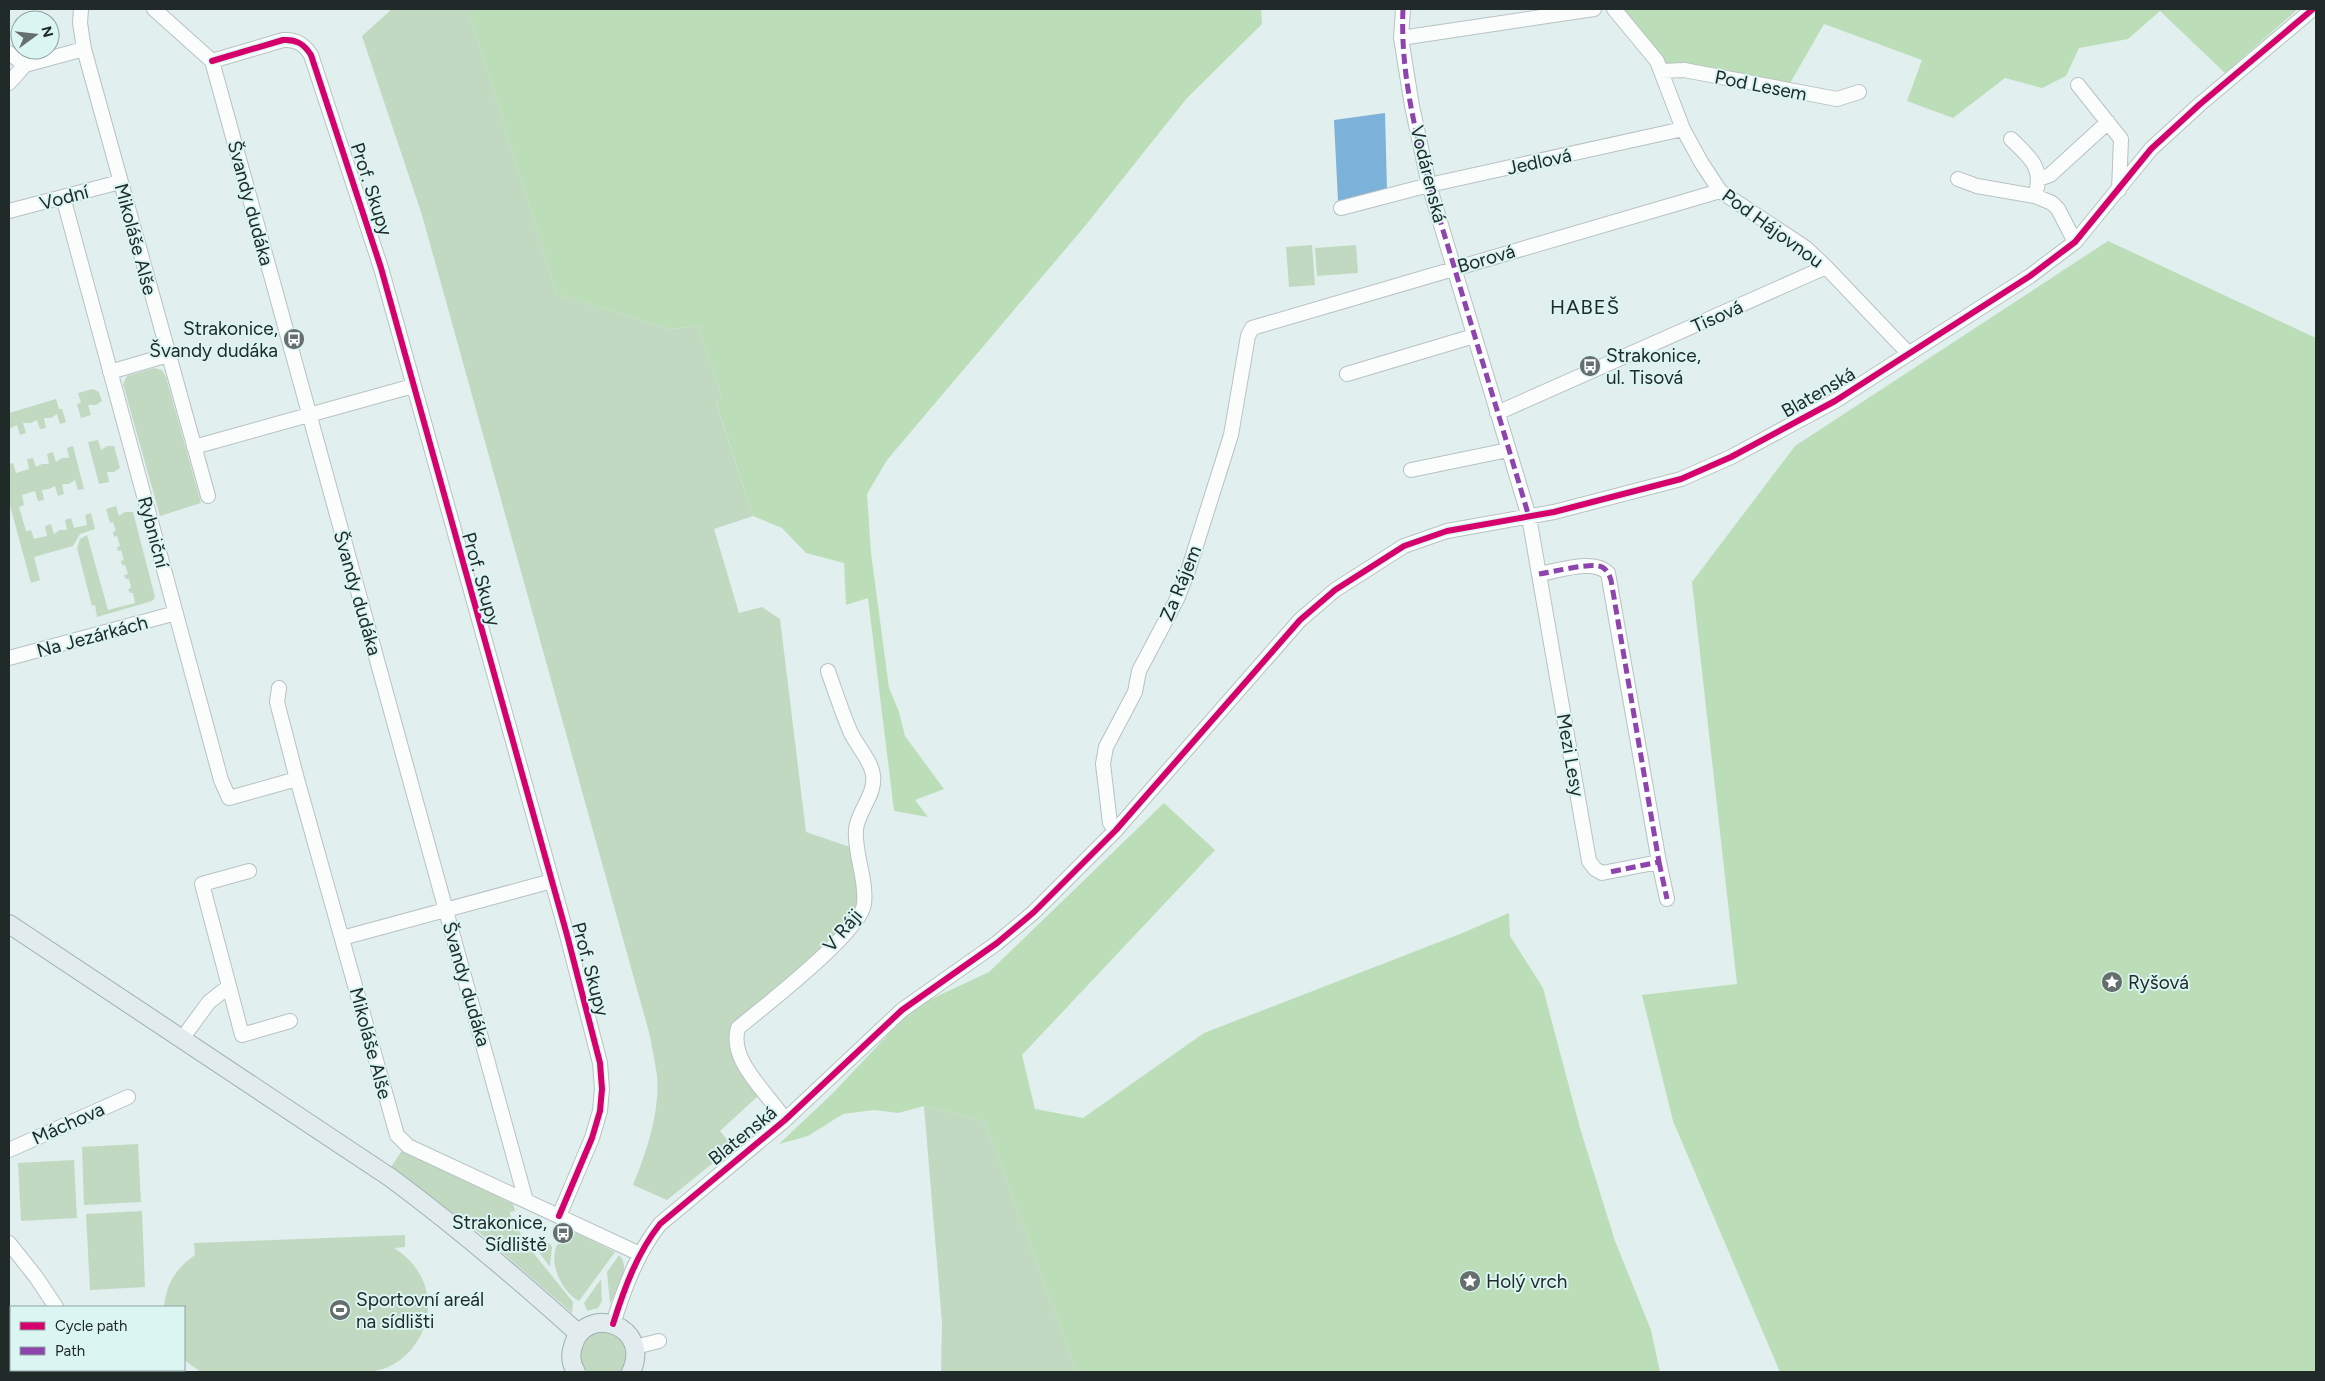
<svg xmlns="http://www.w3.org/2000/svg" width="2325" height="1381" font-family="Figtree,sans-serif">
	<rect width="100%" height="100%" fill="#e1efee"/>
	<path fill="#c1d9c1" d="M392,9H468L557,294L670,329L703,326L698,332L712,364L722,399L716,403L753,516L714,529L739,613L762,607L780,619L806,832L853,848L865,909L736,1029L759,1095L720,1131L729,1142L728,1151L667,1200L633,1185C647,1151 660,1112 657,1075C655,1062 652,1049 650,1036L422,215L362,36Z
		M1312,245L1315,285L1289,287L1286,247Z
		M1356,245L1358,273L1317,276L1315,248Z
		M154,368L162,370L166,377L201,503L160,516L123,384L127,376Z
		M93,389L99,392L102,401L96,405H88L91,415L81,418L77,404L81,403L78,393Z
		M56,399L59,409H62L66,422L60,424L57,414L51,418H44L46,428L40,429L37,420L31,423H23L26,433L20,435L17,425L9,429V413Z
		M98,440L101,450L107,446H114L120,468L114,472H107L109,482L99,484L88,442Z
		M73,446L84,489L78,490L75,480L69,484H62L64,494L58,496L55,486L49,489L42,490L44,500L38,501L35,491L22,495L24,505L19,507L26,531L31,530L34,539L47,536L45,526L51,524L54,534L60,530H67L65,520L71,518L74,528L87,525L85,515L91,513L95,529L80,534L73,546L34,557L40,580L31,583L9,502V464L13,463L16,473L29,469L27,459L33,458L36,467L42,464H49L47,454L53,452L56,462L62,458H69L67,448Z
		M116,506L119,516L125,512H133L155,597L152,601L97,617L95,605L92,606L77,548L80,539L87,535L108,610L135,603L133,593H130L128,589L131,588L129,579H126L124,575L128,574L125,565H122L121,561L124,560L121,550L118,551L117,547L120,546L117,536L114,537L113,532L116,531L113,522L110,523L106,509Z
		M924,1106L985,1121L1077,1372H941L942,1322Z
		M138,1144L141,1202L84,1205L82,1147Z
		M403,1149L513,1204L515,1211L510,1212L513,1229L518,1228L523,1240L573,1302L572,1313L481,1234L391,1167Z
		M74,1160L77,1218L21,1221L18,1163Z
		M142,1211L145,1287L90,1290L86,1214Z
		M576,1233L615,1252L579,1301C562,1292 548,1263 557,1245Z
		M405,1235V1247L394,1248C415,1261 429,1282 428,1308C427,1333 409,1361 383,1369C363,1375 337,1372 315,1372C277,1372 239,1372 201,1372L184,1360V1307H164C166,1284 176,1268 195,1255L194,1243Z
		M549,1243L552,1247L550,1267L534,1246Z
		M619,1255C632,1269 617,1289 610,1304L607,1272Z
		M601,1279L602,1301L598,1308L587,1311L584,1303Z
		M608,1330C624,1340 637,1354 620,1372H587C577,1362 576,1340 591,1334C596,1332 602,1331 608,1330Z"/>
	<path fill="#bbdeb8" d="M468,9H1261L1262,24L1187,98L1085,226L887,460L867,494L871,553L889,688L899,712L905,736L944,789L915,800L928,817L894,811L868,598L846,605L844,563L806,553L782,528L753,516L716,402L722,399L712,364L698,332L703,326L670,329L557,294Z
		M1621,9H2298L2225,73L2160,11L2128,39L2079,48L2066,76L2042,88L2005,78L1953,118L1907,101L1922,60L1824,24L1785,92L1664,66Z
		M2108,241L2316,338V1372H1780L1673,1121L1642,995L1737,984L1692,582L1795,446Z
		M1164,803L1215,850L1022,1055L1035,1109L1083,1118L1204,1033L1460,934L1509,913L1510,936L1543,988L1580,1128L1615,1241L1651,1330L1660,1372H1077L985,1121L924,1106L898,1113L874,1110L843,1114L808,1136L779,1144L833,1093L914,1007L989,972Z"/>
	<path fill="#7cb1d9" d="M1385,113L1387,191L1338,201L1334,120Z"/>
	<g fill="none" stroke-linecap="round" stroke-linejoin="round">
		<g stroke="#b8c2c2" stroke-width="16">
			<path id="minor" d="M81,9L80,23L84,49L208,496
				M154,9L212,61L526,1201
				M1403,9L1401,38L1412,106L1429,185L1529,517L1589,861L1595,869L1602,873L1659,862L1608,573C1593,558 1559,571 1539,574
				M1614,9L1657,61L1683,129L1701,162L1720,191L1806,248L1826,267L1909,354
				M1401,38L1594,9
				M9,53L25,65
				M212,61L283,40C296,39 304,44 311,55L381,268L567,935L600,1063L602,1089L600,1111L592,1138L559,1216
				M1662,71L1684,70L1837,99L1859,92
				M9,83L25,65L84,49
				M2078,85L2121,139L2119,190
				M2011,139C2026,154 2042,165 2037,188
				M1958,179L1977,186L2035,196L2052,203L2058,209L2075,242
				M2039,179L2050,175L2108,122
				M63,197L221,780L229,798L297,779
				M1341,208L1429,185L1683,129
				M9,211L120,182
				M110,372L168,355
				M1347,374L1474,336
				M1497,413L1826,267
				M194,447L413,386
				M1411,470L1508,450
				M9,658L176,613
				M279,688L277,702L297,779L397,1135L408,1146L640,1254
				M1116,830L1110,823L1103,764L1106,747L1135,692L1139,671L1177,599L1188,571L1231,435L1248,336L1252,328L1720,191
				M1659,862L1667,899
				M249,871L202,884L242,1035L290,1021
				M342,938L552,881
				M181,1040L209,1002L228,987
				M785,1120C769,1094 728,1061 738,1028C762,1008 862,931 864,904C867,879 854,854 856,829C858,811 876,794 873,775C871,760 856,745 850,731C842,712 835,691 828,671
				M9,1150L128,1097
				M9,1243L36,1277L56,1307
				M613,1324C624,1289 637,1253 660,1224L785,1120L902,1010L997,943L1034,912L1116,830L1300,620L1335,590L1404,546L1447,531L1554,512L1681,479L1731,457L1835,401L2030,276L2075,242L2151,149L2199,105L2313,9
				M635,1347L659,1341
				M87,1370L88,1372"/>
		</g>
		<g stroke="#9cb0b4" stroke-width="20">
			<path id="major" d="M9,924L391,1178C457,1227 518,1279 579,1334
				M576,1372C571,1364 570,1355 573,1346C585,1303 653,1325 631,1372"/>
		</g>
		<use href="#minor" stroke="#fafdfc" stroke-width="14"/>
		<use href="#major" stroke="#e2ecee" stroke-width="18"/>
		<path stroke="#8e44ad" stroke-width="5" stroke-dasharray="10 5" stroke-linecap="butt" d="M1403,9C1399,93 1429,184 1453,263C1478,348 1504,432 1529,517
			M1539,574C1552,572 1592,562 1602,567C1607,570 1609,574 1611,580L1659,862L1610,872
			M1659,862L1667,899"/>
		<g stroke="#dbf5f3" stroke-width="9">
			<path id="cycleway" d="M212,61L283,40C296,39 304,44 311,55L381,268L567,935L600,1063L602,1089L600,1111L592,1138L559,1216
				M613,1324C624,1289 637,1253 660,1224L785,1120L902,1010L997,943L1034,912L1116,830L1300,620L1335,590L1404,546L1447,531L1554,512L1681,479L1731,457L1835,401L2030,276L2075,242L2151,149L2199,105L2313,9"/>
		</g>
		<use href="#cycleway" stroke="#d6006c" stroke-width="6"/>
	</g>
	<defs>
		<g id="bus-disc" transform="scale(1.125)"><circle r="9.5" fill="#646f6e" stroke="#dbf5f3"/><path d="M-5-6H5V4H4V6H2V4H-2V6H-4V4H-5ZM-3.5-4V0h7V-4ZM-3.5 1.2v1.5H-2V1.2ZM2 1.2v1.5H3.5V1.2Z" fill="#fff"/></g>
		<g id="sight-disc" transform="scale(1.125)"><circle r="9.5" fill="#646f6e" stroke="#dbf5f3"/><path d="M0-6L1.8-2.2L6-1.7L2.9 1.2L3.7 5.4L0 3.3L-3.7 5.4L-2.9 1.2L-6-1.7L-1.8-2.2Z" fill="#fff"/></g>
		<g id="stadium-disc" transform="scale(1.125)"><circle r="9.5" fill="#646f6e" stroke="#dbf5f3"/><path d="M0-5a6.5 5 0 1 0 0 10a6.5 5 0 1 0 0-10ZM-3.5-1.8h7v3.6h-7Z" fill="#fff"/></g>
	</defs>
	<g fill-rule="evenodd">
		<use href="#bus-disc" x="294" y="339"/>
		<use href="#bus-disc" x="1590" y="366"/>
		<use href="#sight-disc" x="2112" y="982"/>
		<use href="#bus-disc" x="563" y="1233"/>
		<use href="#sight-disc" x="1470" y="1281"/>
		<use href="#stadium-disc" x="340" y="1310"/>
	</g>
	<g text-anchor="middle" stroke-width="4" stroke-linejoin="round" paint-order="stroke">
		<g font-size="19" fill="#202a29" stroke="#dbf5f3">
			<text transform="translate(1761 85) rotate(11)" y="7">Pod Lesem</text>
			<text transform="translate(1539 161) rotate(-12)" y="7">Jedlová</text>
			<text transform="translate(1429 174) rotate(76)" y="7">Vodárenská</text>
			<text transform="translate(372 189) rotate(72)" y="7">Prof. Skupy</text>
			<text transform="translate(64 197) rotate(-15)" y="7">Vodní</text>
			<text transform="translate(251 203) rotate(75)" y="7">Švandy dudáka</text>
			<text transform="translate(1773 228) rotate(36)" y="7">Pod Hájovnou</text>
			<text transform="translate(136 239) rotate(75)" y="7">Mikoláše Alše</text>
			<text transform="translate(1486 258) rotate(-16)" y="7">Borová</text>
			<text transform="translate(1717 316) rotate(-24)" y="7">Tisová</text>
			<text transform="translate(1818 392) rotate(-30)" y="7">Blatenská</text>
			<text transform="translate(154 532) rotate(75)" y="7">Rybniční</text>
			<text transform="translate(482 579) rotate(74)" y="7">Prof. Skupy</text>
			<text transform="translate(1180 583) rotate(-68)" y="7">Za Rájem</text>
			<text transform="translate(358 593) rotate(74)" y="7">Švandy dudáka</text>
			<text transform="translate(92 636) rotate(-15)" y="7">Na Jezárkách</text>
			<text transform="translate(1571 755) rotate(80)" y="7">Mezi Lesy</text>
			<text transform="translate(842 930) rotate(-50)" y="7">V Ráji</text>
			<text transform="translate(591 969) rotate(75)" y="7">Prof. Skupy</text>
			<text transform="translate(467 984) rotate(74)" y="7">Švandy dudáka</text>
			<text transform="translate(371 1043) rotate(75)" y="7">Mikoláše Alše</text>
			<text transform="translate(68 1123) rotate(-24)" y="7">Máchova</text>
			<text transform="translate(742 1135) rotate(-39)" y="7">Blatenská</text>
		</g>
		<g font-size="19" fill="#202a29" stroke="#dbf5f3" text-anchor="start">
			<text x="278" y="335" text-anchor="end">Strakonice,<tspan x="278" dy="22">Švandy dudáka</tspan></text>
			<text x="1606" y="362">Strakonice,<tspan x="1606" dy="22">ul. Tisová</tspan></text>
			<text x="2128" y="989">Ryšová</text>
			<text x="547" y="1229" text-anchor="end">Strakonice,<tspan x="547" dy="22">Sídliště</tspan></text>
			<text x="1486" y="1288">Holý vrch</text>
			<text x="356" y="1306">Sportovní areál<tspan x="356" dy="22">na sídlišti</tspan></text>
		</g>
		<g font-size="20" letter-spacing="1" fill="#202a29" stroke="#dbf5f3">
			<text x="1585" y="314">HABEŠ</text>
		</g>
	</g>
	<rect width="2325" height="1381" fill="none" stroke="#202a29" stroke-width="20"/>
	<rect x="10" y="1306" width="175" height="65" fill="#dbf5f3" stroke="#90a4a2"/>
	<rect x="20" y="1322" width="25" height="8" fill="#d6006c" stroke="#90a4a2"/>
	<text x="55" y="1331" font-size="15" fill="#202a29">Cycle path</text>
	<rect x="20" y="1347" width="25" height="8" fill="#8e44ad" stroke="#90a4a2"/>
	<text x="55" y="1356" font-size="15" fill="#202a29">Path</text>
	<g transform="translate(35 35) rotate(75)"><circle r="24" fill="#dbf5f3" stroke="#90a4a2"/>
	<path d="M0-4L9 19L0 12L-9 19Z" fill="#646f6e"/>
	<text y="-8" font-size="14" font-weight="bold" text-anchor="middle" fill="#202a29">N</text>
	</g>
</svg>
